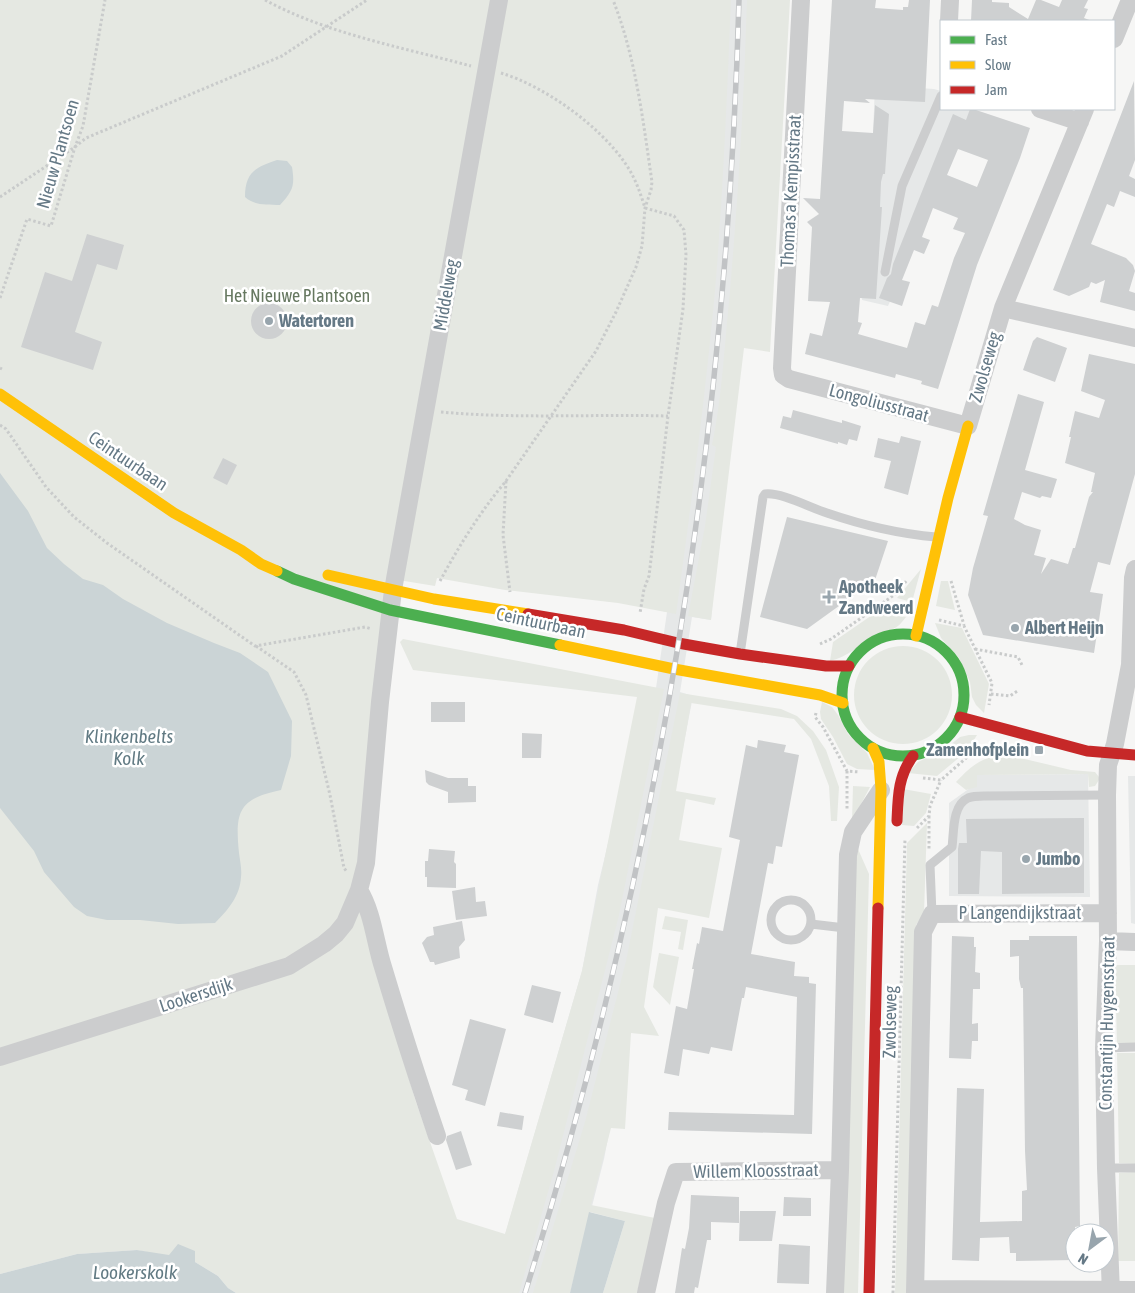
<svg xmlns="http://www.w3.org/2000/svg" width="1135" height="1293" font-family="'Asap Condensed',sans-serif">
	<rect width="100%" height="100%" fill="#f6f6f5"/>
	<path fill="#e6e8e8" d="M711,0H765L711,620L692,617L680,692L693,696L604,1159L570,1293H485L505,1235L582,971L598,885L646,687L656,688L667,612L654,609Z
		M875,85L934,89L941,91V109H970L966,128L888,306L862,300L867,200L871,181Z
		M1088,774L1090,897L949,896V803L970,788L976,775Z
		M1128,776H1135V924L1131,923Z"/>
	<path fill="#e5e8e2" d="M0,0H731C727,97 723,194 715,291C705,399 691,506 676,614L618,603L505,590L437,578L435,586L386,578L358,880L347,910L329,933L305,952L261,971L0,1050Z
		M747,0H790L770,352L744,348L711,620L688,616L705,526L716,447L712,445C722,398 724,350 729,302C738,202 744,101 747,0Z
		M921,569L912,602L897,598Z
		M941,581H948L955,610L936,606Z
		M878,611L906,617C893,635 889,627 874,636C858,646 849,656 830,661L833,642Z
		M935,623L962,628L989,684L984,713L976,705L972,697L970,682L959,658L941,638Z
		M403,639L664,689L619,915L554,1171L519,1293H236L228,1288L218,1276L195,1262L137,1250L77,1254L0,1274V1065L308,961L361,903L390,1017L416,1102L457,1219L505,1234L582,971L637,697L413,670L400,642Z
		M854 695a49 49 0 1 1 98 0a49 49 0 1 1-98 0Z
		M680,693L781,709L797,716L813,731L826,750L839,787L837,821H831L829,786L811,739L794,719L691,703L676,791L716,798L714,805L686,799L679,840L722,848L709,918L658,908L644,1007L659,1036L631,1033L625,1129L611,1128L591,1205L655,1218L637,1293H603L625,1221L590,1212L570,1293H533L585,1122L626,961Z
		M822,702L832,707L838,715L848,734L867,753L875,770L857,769L847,764L833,737L821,719L820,712Z
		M969,735H977L967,751L937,776L908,773L918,762L945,749L960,737Z
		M1008,755L1071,770L1095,772L1099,777V780L1095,786L1089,787L1088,774L977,775V787L966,790L956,782C973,764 983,756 1008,755Z
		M853,786L870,787L852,821Z
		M903,789L931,794L926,813L914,826L902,825Z
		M927,823L924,913L916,925L909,1293H895L907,843Z
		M858,849L869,874L858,1293H843L854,863Z
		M665,916L688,920L683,950L678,949L681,932L662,929Z
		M659,953L679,957L670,1005L653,987Z
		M1115,965H1135V1044H1117Z
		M1117,1053H1135V1164L1119,1163Z
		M1135,1172V1261H1118L1119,1173Z"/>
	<path fill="#cbd4d6" d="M277,160L287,161L292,167C295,186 293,191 280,205C266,204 255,206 245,197C245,172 256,167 277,160Z
		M0,473L28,511L47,548L64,564L83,579L103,585L123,599L167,623L214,643L240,653L268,672L292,721L291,756L281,790C238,799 235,812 239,853C240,861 242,869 241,877C240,896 228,910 215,923L178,924L140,920H107L87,916L74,907L44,872L34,851L0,808Z
		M589,1212L625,1221L603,1293H570Z
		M178,1244L195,1251V1262L218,1276L228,1288L236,1293H0V1274L77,1254L137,1250L169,1255Z"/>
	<path fill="#ced0d1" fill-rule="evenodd" d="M832,0H876L875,8L903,10V7H908L909,0H930L925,102L865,99L870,103L844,101L842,131L873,133L875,105L889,114L885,174H883L881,182L880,207H882L876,299L860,298L858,322L862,323L858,334L907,348L915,322L925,325L932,305L938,307L954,258L965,233L953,229L958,218L933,208L922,237L930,240L924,254L914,250L902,280L910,282L902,306L879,298L887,278L891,274L893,264L953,114L966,120L970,109H973L1030,128L1020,158L977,265L938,389L921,384L922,381L896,374L895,378L805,354L810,333L822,336L830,302L808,301L812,227L807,222L819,214L803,198L820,199ZM958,149L988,160L977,187L947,175Z
		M972,0H992V2L1009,3V7L1028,19L1036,0H1041L1059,7L1062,0H1088L1084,8L1088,9L1084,18L1092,21H971Z
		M1134,81L1135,160L1129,176L1135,179V197L1120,191L1114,207L1107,204L1091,244L1126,258L1133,265L1135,271L1129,291L1135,293V311L1100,302L1105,280L1096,284L1091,282L1089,287L1069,296L1053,290Z
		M87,234L124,245L117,270L97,264L75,332L102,342L93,370L21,347L45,272L72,281Z
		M251 321a18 18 0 1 1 36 0a18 18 0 1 1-36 0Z
		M1037,337L1067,348L1055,382L1023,370L1033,341Z
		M1089,354L1135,364V474L1110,565L1098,562L1090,592L1103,594L1094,653L983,635L968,595L973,568L988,516L983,515L1018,394L1044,402L1025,470L1057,479L1051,498L1042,496L1040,498L1022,492L1014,519L1025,525L1041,530L1034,555L1046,558L1041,574L1051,559L1068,564L1073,548H1075L1089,497L1093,492H1091L1095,473L1065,463L1071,437H1069L1075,411L1099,418L1105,400L1081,391Z
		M793,410L842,423V420L861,426L857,441L849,439L847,445L838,442V444L780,428L783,416L791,418Z
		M901,436L921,441L908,495L884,488L891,461L874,457L878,438L899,443Z
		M223,458L237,465L227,485L213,478Z
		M787,517L888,541L875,580L807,629L760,617Z
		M431,702H465V722H431Z
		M522,733L542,734L541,758H522Z
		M758,740L786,745L784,752L799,755L782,847L776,846L773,864L768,863L751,954L795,962L794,976L809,977V983L816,984L812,1134L668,1130L669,1112L794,1115L797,997L746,987L744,998H742L732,1051L711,1047L709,1054L683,1049L679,1076L664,1073L676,1006L687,1009L694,969H692L697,943L699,944L702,927L723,931L740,840L729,837L746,745L757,748Z
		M425,770L448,778H468V786H476V802L448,803V792L429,785L426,782Z
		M1084,818V893L1002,894V852L981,851L979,894H958V849L959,843H967L966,819Z
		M429,849L455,851L454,862L456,864V888L427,887V877H425V861H428Z
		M475,887L476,902L485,901L487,916L456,920L452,891Z
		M462,921L465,940L459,947L460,958L435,965L434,962H430L422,943L427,937L434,935L433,927Z
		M952,936L974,937V947H976L975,972L980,973V989H973L972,1024L978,1023V1041H972L971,1059L949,1058Z
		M1029,936H1077L1080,1226L1075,1227V1260L1016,1261V1253H1010L1009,1237L980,1238L979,1261L952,1260L957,1088L984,1089L980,1222L1022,1221V1191L1027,1190L1025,1151L1023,988H1021L1019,979V956L1010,957V940H1029Z
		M532,985L561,992L553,1023L524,1015Z
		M470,1019L506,1029L485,1106L465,1100L468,1090L452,1085Z
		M500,1112L524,1116L522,1130L497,1126Z
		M461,1131L472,1165L456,1170L446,1140L447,1136Z
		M691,1195L739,1197V1223L711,1222V1240H707L698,1288L695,1287L694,1293H675L682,1248L685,1249L689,1228Z
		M784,1197L811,1198V1216H783Z
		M740,1211H776L772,1241H739Z
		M779,1244L810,1246L809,1284L777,1283Z"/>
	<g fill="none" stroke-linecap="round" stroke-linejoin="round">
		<path stroke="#c9cbcb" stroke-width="3" stroke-dasharray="2.5 2.5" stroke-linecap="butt" d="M265,0C328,34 401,47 471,66
			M501,73C544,86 599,125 625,163C635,177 640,192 645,208L674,216L684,230L686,255L683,309L668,416L649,576L644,589L640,613
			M0,197L75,147L86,138L282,56L367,0
			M0,298L27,219L51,226L75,147L83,126L105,0
			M0,368L2,369
			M441,412C517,419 593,414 668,416
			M0,425L6,429L46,487L74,517L107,543L255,646L365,627L372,629
			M506,481L503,535L510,592
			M440,581C459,546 480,512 506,481L596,351L616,312L636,267L642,246L645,208L651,190L652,182C643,121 636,58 613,0
			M951,581L964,625
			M876,608L901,613
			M939,620L964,626L992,683L989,705
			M820,644L831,639L897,593L907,580
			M256,646L294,672L306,695L330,795L344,868L347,872
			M975,649L1018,657L1023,667
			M991,694L1010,696L1019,690
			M816,713L815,717L823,727L847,771L859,772
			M974,751L989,746
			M847,771V810
			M923,778L941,780L973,752L977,742
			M929,816V850
			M917,828L929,816L930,806L941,780
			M893,1293L905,839"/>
		<path stroke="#cccdce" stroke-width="9" d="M885,272L902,186L941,96
			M740,654L763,497L765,494C781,492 811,508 827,513C862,525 900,534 936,537
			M771 920a20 20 0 1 1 40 0a20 20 0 1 1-40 0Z
			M932,914L930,865L952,847C954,833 952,805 968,798C973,796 979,796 984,796L1107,795
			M811,924L845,928
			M1104,1048L1135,1047
			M1106,1168H1135"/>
		<path stroke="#cccdce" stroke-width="18" d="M801,0L782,368L783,375L789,379L968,426L1003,308L1085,109
			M949,21L950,0
			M1114,39L1130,0
			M1040,109L1080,122
			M1003,308L1135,338
			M359,890C373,913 375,942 383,967C400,1024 418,1080 437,1136
			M1108,941L1135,942
			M0,1057L289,966L324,944L336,934L345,923L359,890L366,863L380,702L393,590L499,0
			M915,1289L1135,1290
			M646,1293L666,1203L676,1172L840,1170
			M835,1293L840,1170L848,855L853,832L881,790
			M915,1293L923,932L932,914L1108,913
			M1111,1293L1106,1168L1104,1048L1108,941L1107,795L1108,765L1115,744L1130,665L1133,578L1135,569"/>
		<path stroke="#4caf50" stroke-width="11" d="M277,571L294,579L390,610L560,645
			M842 695a61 61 0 1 1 122 0a61 61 0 1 1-122 0Z"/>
		<path stroke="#ffc107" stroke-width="11" d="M0,394L174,513L241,550L261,564L277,571
			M328,575L434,599L528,614
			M916,636L948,498L968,426
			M560,645L674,669L820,695L843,703
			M873,748L879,762L881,789L878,908"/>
		<path stroke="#c62828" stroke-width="11" d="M528,614L624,630L678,643L740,654L826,666H849
			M960,717L1087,751L1135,755
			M897,821C898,797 898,776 913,756
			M869,1293L878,908"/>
		<g stroke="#c1c3c5" stroke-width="5.5">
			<path id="rail" d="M525,1293C656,875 727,438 739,0"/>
		</g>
		<use href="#rail" stroke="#fff" stroke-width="4" stroke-dasharray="11" stroke-linecap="butt"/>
	</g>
	<g fill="#98a5ad" stroke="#fff" stroke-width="2">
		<circle cx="269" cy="321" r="5"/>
		<path d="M826.5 589.5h5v5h5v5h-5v5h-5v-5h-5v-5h5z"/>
		<circle cx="1015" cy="628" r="5"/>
		<rect x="1034" y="745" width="10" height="10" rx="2.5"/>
		<circle cx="1026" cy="859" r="5"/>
	</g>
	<g text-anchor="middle" stroke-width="5" stroke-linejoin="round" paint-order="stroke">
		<g font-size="18" fill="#657986" stroke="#fff">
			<text transform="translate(58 154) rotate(-74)" y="6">Nieuw Plantsoen</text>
			<text transform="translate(791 191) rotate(-87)" y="6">Thomas a Kempisstraat</text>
			<text transform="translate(446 295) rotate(-80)" y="6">Middelweg</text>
			<text transform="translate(985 367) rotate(-74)" y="6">Zwolseweg</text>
			<text transform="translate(879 403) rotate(15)" y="6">Longoliusstraat</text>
			<text transform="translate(128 461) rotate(34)" y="6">Ceintuurbaan</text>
			<text transform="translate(541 623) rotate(12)" y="6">Ceintuurbaan</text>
			<text x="1020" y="919">P Langendijkstraat</text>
			<text transform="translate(196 995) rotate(-18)" y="6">Lookersdijk</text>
			<text transform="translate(890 1022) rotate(-89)" y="6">Zwolseweg</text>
			<text transform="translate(1107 1023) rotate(-89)" y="6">Constantijn Huygensstraat</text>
			<text transform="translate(756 1171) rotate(-1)" y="6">Willem Kloosstraat</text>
		</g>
		<g font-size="18" fill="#667860" stroke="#fff">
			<text x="297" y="302">Het Nieuwe Plantsoen</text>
		</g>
		<g font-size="18" font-weight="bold" fill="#657986" stroke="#fff" text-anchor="start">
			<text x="279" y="327">Watertoren</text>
			<text x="839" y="593">Apotheek<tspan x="839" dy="21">Zandweerd</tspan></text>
			<text x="1025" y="634">Albert Heijn</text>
			<text x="1029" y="756" text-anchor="end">Zamenhofplein</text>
			<text x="1036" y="865">Jumbo</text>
		</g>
		<g font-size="19" font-style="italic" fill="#617a83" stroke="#fff">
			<text x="129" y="743">Klinkenbelts<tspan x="129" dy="22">Kolk</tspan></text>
			<text x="135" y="1279">Lookerskolk</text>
		</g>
	</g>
	<rect x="940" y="20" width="175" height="90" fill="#ffffff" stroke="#c1c9cf"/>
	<rect x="950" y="36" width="25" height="8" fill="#4caf50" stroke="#c1c9cf"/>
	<text x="985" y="45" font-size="15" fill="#657986">Fast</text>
	<rect x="950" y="61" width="25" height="8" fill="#ffc107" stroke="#c1c9cf"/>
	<text x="985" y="70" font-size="15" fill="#657986">Slow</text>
	<rect x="950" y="86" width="25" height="8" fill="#c62828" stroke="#c1c9cf"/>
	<text x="985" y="95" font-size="15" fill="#657986">Jam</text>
	<g transform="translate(1090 1248) rotate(212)"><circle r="24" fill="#ffffff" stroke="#c1c9cf"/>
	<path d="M0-4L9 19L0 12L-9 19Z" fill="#98a5ad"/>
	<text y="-8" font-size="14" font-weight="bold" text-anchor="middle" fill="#657986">N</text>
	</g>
</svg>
